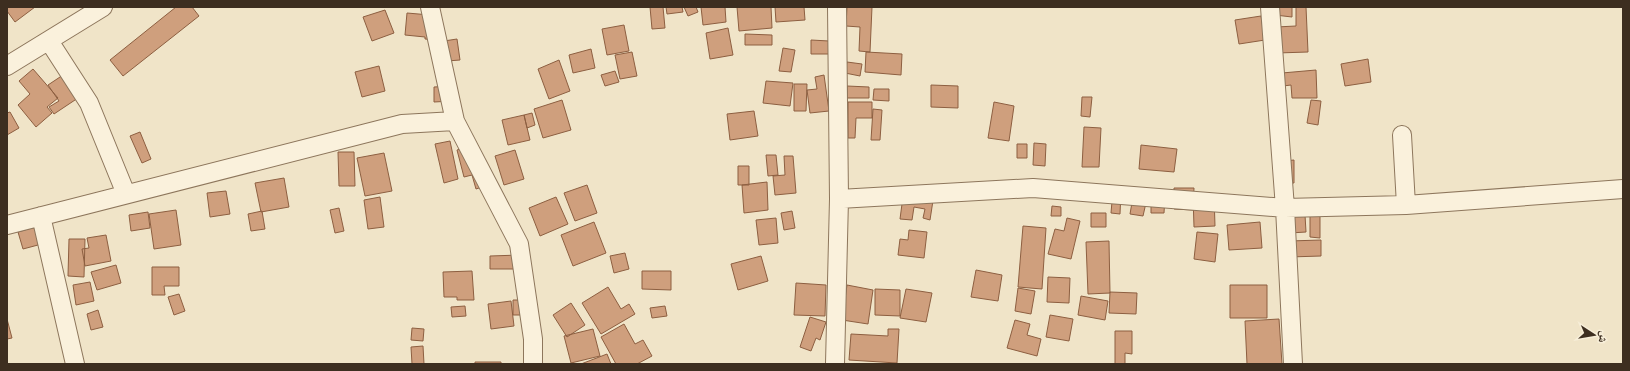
<svg xmlns="http://www.w3.org/2000/svg" width="1630" height="371" font-family="'Playfair Display','Noto Naskh Arabic',serif">
	<rect width="100%" height="100%" fill="#f0e4c8"/>
	<path fill="#cf9f7d" stroke="#8d5f41" d="M7,7H35L15,22L7,11Z
		M176,7H192L199,16L123,76L110,60Z
		M650,7H663L665,28L652,29Z
		M666,7H682L683,12L667,14Z
		M684,7H696L698,12L688,16Z
		M701,7H725L726,22L703,25Z
		M737,7H771L772,28L739,31Z
		M775,7H804L805,20L776,22Z
		M847,7H872L870,52L859,51L860,27L846,26Z
		M1276,7H1292V17L1275,15Z
		M1296,7H1306L1308,52L1277,53L1276,27L1296,26Z
		M385,10L394,33L372,41L363,17Z
		M407,13L430,15L437,40L425,39V37L405,35Z
		M1261,16L1265,40L1239,44L1235,20Z
		M624,25L629,51L607,55L602,29Z
		M728,28L733,55L710,59L706,33Z
		M745,34L772,35V45H745Z
		M457,39L460,60L447,61L444,41Z
		M811,40L829,41V54H811Z
		M783,48L795,50L791,72L779,71Z
		M591,49L595,68L573,73L569,55Z
		M632,52L637,76L620,79L615,55Z
		M866,52L902,54L901,75L865,72Z
		M1368,59L1371,82L1345,86L1341,64Z
		M559,60L570,91L549,99L538,69Z
		M847,62L862,64L860,76L845,73Z
		M379,66L385,91L362,97L355,72Z
		M33,69L58,98L47,107L52,113L36,127L18,105L30,94L19,81Z
		M72,69L87,92L54,114L49,107L59,101L48,85Z
		M1316,70L1317,98H1292L1291,85L1283,86L1282,73Z
		M615,71L619,82L605,86L601,75Z
		M824,75L829,111L810,113L807,90L817,89L815,77Z
		M766,81L793,83L790,106L763,103Z
		M794,84H807L806,111H794Z
		M931,85L958,86V108L931,107Z
		M452,86V101L434,102V87Z
		M847,86L869,87V98H847Z
		M874,89H889V101L873,100Z
		M1082,97H1092L1090,117L1081,116Z
		M562,100L571,130L543,138L534,109Z
		M1311,100L1321,101L1318,125L1307,123Z
		M848,102H872V118H856L855,138H848Z
		M994,102L1014,106L1009,141L988,138Z
		M873,109L882,110L880,140H871Z
		M754,111L758,136L730,140L727,114Z
		M10,112L19,128L7,135V113Z
		M532,113L535,125L527,128L524,115Z
		M524,115L530,140L508,145L502,120Z
		M1084,127L1101,128L1099,167H1082Z
		M140,132L151,159L142,163L130,136Z
		M450,141L458,179L444,183L435,144Z
		M1034,143L1046,144L1045,166L1033,165Z
		M477,144L488,185L476,189L472,175L464,177L457,150Z
		M1017,144H1027V158H1017Z
		M1141,145L1177,149L1174,172L1139,169Z
		M515,150L524,179L504,185L495,156Z
		M338,152H354L355,186H339Z
		M384,153L392,191L365,196L357,158Z
		M766,155H776L778,175L768,176Z
		M784,156H793L796,193L775,195L773,176L785,175Z
		M1294,160V183H1284V161Z
		M738,166H749V185H738Z
		M284,178L289,207L261,212L255,183Z
		M767,182L768,210L744,213L742,185Z
		M587,185L597,213L575,221L564,193Z
		M1174,188H1194L1193,210L1174,209Z
		M904,189L934,194L930,220L923,218L925,209L914,207L912,220L900,219Z
		M1113,190L1121,191L1120,214L1111,213Z
		M226,191L230,214L210,217L207,193Z
		M1134,191L1148,194L1143,216L1130,214Z
		M1151,195L1165,196L1164,213H1151Z
		M1214,195L1215,226L1194,227L1193,196Z
		M380,197L384,227L368,229L364,200Z
		M556,197L568,224L540,236L529,208Z
		M1310,205H1320V238L1310,237Z
		M1052,206L1061,207V216H1051Z
		M339,208L344,231L335,233L330,210Z
		M176,210L181,245L154,249L149,214Z
		M262,211L265,229L251,231L248,214Z
		M792,211L795,228L784,230L781,213Z
		M148,212L150,228L131,231L129,215Z
		M1091,213H1106V227H1091Z
		M1305,215L1306,232L1290,233L1289,216Z
		M776,218L778,243L759,245L756,220Z
		M1067,218L1080,221L1071,259L1048,254L1055,229L1064,231Z
		M594,222L606,253L573,266L561,235Z
		M1260,222L1262,248L1229,250L1227,225Z
		M48,223L53,241L23,249L18,232Z
		M1023,226L1046,228L1042,289L1018,287Z
		M909,230L927,232L924,258L898,255L900,239L908,240Z
		M1197,232L1218,234L1215,262L1194,259Z
		M106,235L111,261L85,266L82,249L89,248L87,238Z
		M69,239H85L84,277L68,276Z
		M1321,240V256L1289,257V241Z
		M1109,241L1110,293L1088,294L1086,242Z
		M625,253L629,269L614,273L610,256Z
		M520,255L521,269H490V256Z
		M761,256L768,281L738,290L731,264Z
		M116,265L121,283L97,290L91,272Z
		M152,267H179V286H164L165,295H152Z
		M976,270L1002,275L998,301L971,297Z
		M472,271L474,300H457V297H444L443,272Z
		M642,271H671V290L642,289Z
		M1048,277L1070,278L1069,303L1047,302Z
		M90,282L94,301L76,305L73,285Z
		M796,283L826,285L825,316L794,315Z
		M847,285L873,290L868,324L842,320Z
		M1230,285H1267V318H1230Z
		M608,287L621,309L629,304L635,314L601,334L582,303Z
		M1018,288L1035,291L1031,314L1015,311Z
		M875,289L900,290V316L875,315Z
		M906,289L932,293L926,322L900,318Z
		M1110,292L1137,293L1136,314L1109,313Z
		M179,294L185,311L174,315L168,297Z
		M1081,296L1108,301L1105,320L1078,315Z
		M513,300H524V315H513Z
		M511,301L514,326L491,329L488,304Z
		M571,303L585,325L567,337L553,315Z
		M465,306L466,316L452,317L451,307Z
		M665,306L667,316L652,318L650,308Z
		M98,310L103,327L91,330L87,314Z
		M1050,315L1073,319L1069,341L1046,337Z
		M810,317L826,322L820,340L816,338L811,351L800,347Z
		M7,319L12,338L7,339Z
		M1279,319L1282,364H1247L1245,321Z
		M1015,320L1030,324L1027,335L1041,339L1037,356L1007,348Z
		M624,324L635,344L643,340L652,356L637,364H616L601,337Z
		M412,328L424,329L423,341L411,340Z
		M593,329L600,356L571,363L564,336Z
		M888,329H899L897,363L849,360L851,334L888,336Z
		M1115,331H1132V354L1125,353V364H1115Z
		M423,346L424,364H412L411,347Z
		M607,354L611,364H581Z
		M475,362H501V364H475Z"/>
	<g fill="none" stroke-linecap="round" stroke-linejoin="round">
		<g stroke="#8d765c" stroke-width="20">
			<path id="street" d="M430,7L455,121L519,244L533,339V364
				M1270,7L1285,208L1293,364
				M49,41L89,103L126,194
				M7,66L103,7
				M1402,135L1406,205
				M839,199L1033,188L1285,208L1406,205L1623,189
				M41,216L75,364
				M7,225L402,124L455,121
				M835,364L839,199L837,7"/>
		</g>
		<use href="#street" stroke="#faf1dc" stroke-width="18"/>
	</g>
	<rect width="1630" height="371" fill="none" stroke="#3d2e20" stroke-width="16"/>
	<g transform="translate(1594 335) rotate(102)" stroke="#f7eed8" stroke-width="3" paint-order="stroke">
	<path d="M0-3L7 15L0 10L-7 15Z" fill="#3d2e20"/>
	<text y="-6" font-size="11" font-weight="bold" text-anchor="middle" fill="#3d2e20">ش</text>
	</g>
</svg>
